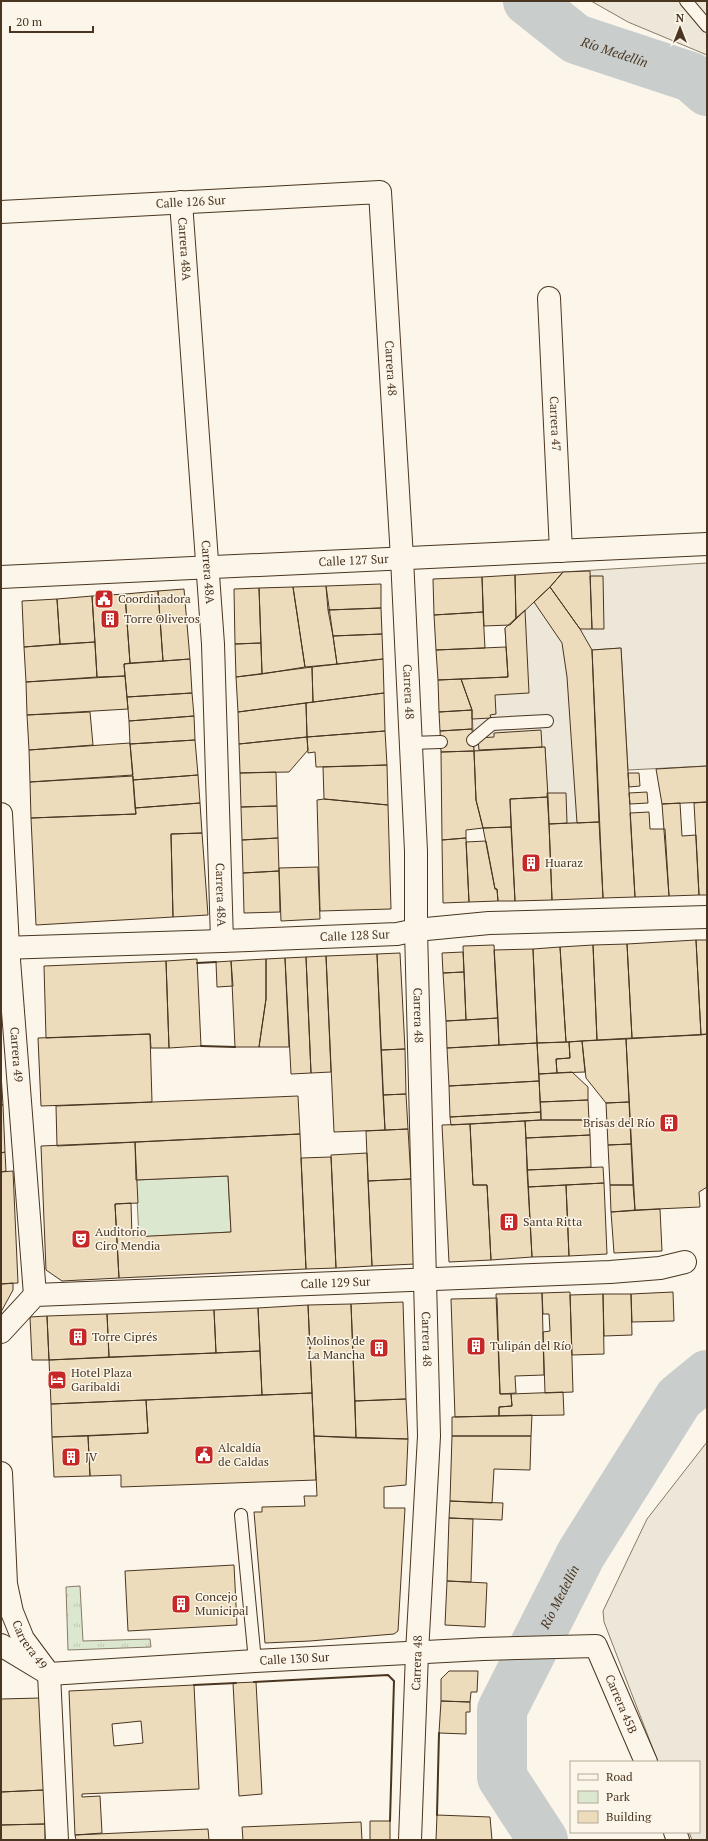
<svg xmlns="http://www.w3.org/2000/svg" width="708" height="1841" font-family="'PT Serif',serif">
	<defs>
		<pattern id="grass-tufts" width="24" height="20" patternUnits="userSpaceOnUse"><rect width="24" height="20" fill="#dce7d0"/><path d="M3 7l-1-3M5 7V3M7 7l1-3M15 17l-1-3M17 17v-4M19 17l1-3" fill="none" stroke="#bec7b2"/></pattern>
	</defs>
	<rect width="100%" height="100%" fill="#fbf6e9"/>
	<path fill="url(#grass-tufts)" stroke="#887966" d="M80,1586L83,1641L150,1639L151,1647L68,1650L66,1587Z"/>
	<path fill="#dce7d0" stroke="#887966" d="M228,1176L231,1232L139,1237L136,1180Z"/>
	<path fill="#ede7d9" stroke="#887966" d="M591,1H707V55L628,22Z
		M707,563V766L628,770L621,648L592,650L599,822L549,824L545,747L474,751L472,710L508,676L505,628L550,587L563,572Z
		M707,1442V1840H692L689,1832H699V1762H658L604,1622L603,1611L647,1519Z"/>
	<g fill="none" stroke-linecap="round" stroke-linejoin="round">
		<g stroke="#c9cecd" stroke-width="50">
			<path id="s1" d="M528,1L576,39L691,77L707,91"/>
			<path id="s2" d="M543,1840L502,1777V1710L581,1554L679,1398L707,1375"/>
		</g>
	</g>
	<path fill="#ecdcbc" stroke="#4a3520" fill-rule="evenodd" d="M590,571L592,629H580L550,587L563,572Z
		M563,572L550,587L516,619L515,575Z
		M515,575L516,619L510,625L484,626L482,577Z
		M590,576H603L604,629H592Z
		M482,577L483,612L434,615L433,579Z
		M381,584V608L328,610L326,586Z
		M326,586L337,664L305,667L293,587Z
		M293,587L305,667L262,674L259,588Z
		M550,587L580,629L592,650L599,822L577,823L567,677L562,643L534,602Z
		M259,588L261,643L235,644L234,589Z
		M184,589L190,659L163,661L158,591Z
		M158,591L163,661L130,663L125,594Z
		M125,594L130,663L124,664L125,676L97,677L92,596Z
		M92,596L95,642L60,644L57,599Z
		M57,599L60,644L24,647L22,601Z
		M381,608L382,634L333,636L328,610Z
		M525,610L529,693L495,695L496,714L490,715L491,718L472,719V710L461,679L508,677L505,628Z
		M483,612L485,648L436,650L434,615Z
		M382,634L383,659L337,664L333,636Z
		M95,642L97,677L26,682L24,647Z
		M261,643L262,674L236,677L235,644Z
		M506,647L508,677L438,680L436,650Z
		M621,648L635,897L603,898L592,650Z
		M190,659L192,693L127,697L124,664Z
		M383,659L384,693L313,702L312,667Z
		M312,667L313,702L238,712L236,677Z
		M125,676L128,709L27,715L26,682Z
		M461,679L472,710L439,712L438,680Z
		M192,693L194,716L129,721L127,697Z
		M384,693L385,731L307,737L306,703Z
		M306,703L307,737L239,744L238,712Z
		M472,710V729L440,731L439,712Z
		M90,712L93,745L29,750L27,715Z
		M194,716L195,740L130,744L129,721Z
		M472,729L474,751L441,752L440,731Z
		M541,730L542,747L479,750L478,738L494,737V733Z
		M385,731L387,765L316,767L315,752L308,753L307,737Z
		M307,737L308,750L289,772L240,773L239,744Z
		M195,740L198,775L133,780L130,744Z
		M130,743L133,775L30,782L29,750Z
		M545,747L548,797L510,799L511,827L483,828L476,800L474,751Z
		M474,751L476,800L483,828L466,830V838L442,840L441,752Z
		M387,765L388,805L324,799L323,767Z
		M707,766V802L662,804L656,769Z
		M276,772L277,806L241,807L240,773Z
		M628,773H639L640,786L629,787Z
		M198,775L200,803L135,808L133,780Z
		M133,776L136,814L31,818L30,782Z
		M647,792L648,803L630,804L629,793Z
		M547,793H566L567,823L549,824Z
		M548,797L552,900L515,901L510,799Z
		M324,799L388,805L391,909L320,911L317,800Z
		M707,802V895H699L694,803Z
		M200,803L202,833L171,834L173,917L36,925L31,818L136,814L135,808Z
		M680,803L682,836L696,835L699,895L669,896L662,804Z
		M277,806L278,838L242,840L241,807Z
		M649,812L650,829H665L669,896L635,897L630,813Z
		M599,822L603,898L552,900L549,824Z
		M511,827L515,901H498L497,889H495L483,828Z
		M202,833L208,915L173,917L171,834Z
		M278,838L279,871L243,873L242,840Z
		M466,838L469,902L443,903L442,840Z
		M486,841L495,889H497L498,901L469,902L466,842Z
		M318,867L320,919L281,921L279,868Z
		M279,871L280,912L244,913L243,873Z
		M696,940L701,1035L632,1038L627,944Z
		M696,940H707V1034L701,1035Z
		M627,944L632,1038L597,1040L593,945Z
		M494,945L498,1018L466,1020L463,946Z
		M593,945L597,1040L566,1042L560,947Z
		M560,947L566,1042L537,1043L533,949Z
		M533,949L537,1043L499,1045L494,950Z
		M463,952L464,972L443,973L442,953Z
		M400,953L405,1049L381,1050L377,954Z
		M377,954L385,1130L334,1132L326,956Z
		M326,956L331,1072L311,1073L306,957Z
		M306,957L311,1073L291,1074L285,958Z
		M285,958L289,1047H259L266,999V959Z
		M197,959L201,1046L169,1048L166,961Z
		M266,959V999L259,1047H235L231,961Z
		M166,961L169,1048H151L150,1034L46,1038L44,966Z
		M231,961L233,986L217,987L216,962Z
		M464,972L466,1020L446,1021L443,973Z
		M498,1018L499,1045L447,1048L446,1021Z
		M150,1034L152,1102L41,1106L38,1038Z
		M707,1034V1187L699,1192L700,1207L635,1210L626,1039Z
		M626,1039L629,1102L606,1103L586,1078L582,1041Z
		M582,1041L585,1072L557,1073L556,1059L570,1058L569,1042Z
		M569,1042L570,1058L556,1059L557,1073L539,1074L537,1043Z
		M537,1043L539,1081L449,1086L447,1048Z
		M405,1049L406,1094L383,1095L381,1050Z
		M572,1072L588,1087V1100L540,1102L539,1074Z
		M1,1074L3,1105H1Z
		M539,1081L541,1112L450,1117L449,1086Z
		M406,1094L408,1129L385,1130L383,1095Z
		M298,1096L300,1134L57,1146L56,1106Z
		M588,1100L589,1120H541L540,1102Z
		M629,1102L631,1144L608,1145L606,1103Z
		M1,1105H3L5,1152L1,1153Z
		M541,1112V1120L451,1125L450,1117Z
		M541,1120H589L590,1135L526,1138L525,1121Z
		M525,1121L532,1257L491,1260L487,1185H473L470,1124Z
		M470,1124L473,1185H487L491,1260L449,1262L442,1125Z
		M408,1129L411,1179L368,1181L366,1131Z
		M300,1134L306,1269L119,1278L115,1204L131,1203L132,1237L231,1232L228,1176L136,1180L135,1142Z
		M590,1135L591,1167L527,1170L526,1138Z
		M135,1142L138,1203L115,1204L119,1278L62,1281L46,1270L41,1146Z
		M631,1144L633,1185H610L608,1145Z
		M5,1152L6,1171L1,1172V1153Z
		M367,1153L372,1266L336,1268L331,1155Z
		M331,1157L336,1268L306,1269L301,1158Z
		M603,1167L604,1183L528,1187L527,1170Z
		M13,1171L18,1283L1,1284V1172Z
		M411,1179L415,1264L372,1266L368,1181Z
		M604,1183L607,1254L569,1256L566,1185Z
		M566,1185L569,1256L532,1257L528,1187Z
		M610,1185H633L635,1210L611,1212Z
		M660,1209L662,1251L614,1253L611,1212Z
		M13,1283V1290L1,1312V1284Z
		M570,1292L573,1392L545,1393L543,1332L550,1331L549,1314H543L542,1293Z
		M673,1292L674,1321L632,1322L631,1294Z
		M542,1293L544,1375L515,1376L516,1393L500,1394L496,1294Z
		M603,1294H631L632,1335L604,1336Z
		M603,1294L604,1354L572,1355L570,1295Z
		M497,1298L500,1394H511L512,1406L499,1407V1416L455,1417L451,1299Z
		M403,1302L406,1399L355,1401L351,1304Z
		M351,1304L356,1438L314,1436L308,1305Z
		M308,1305L312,1393L262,1395L258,1308Z
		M258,1308L260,1351L216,1353L214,1310Z
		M214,1310L216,1353L109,1357L107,1314Z
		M107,1314L109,1357L49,1360L47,1316Z
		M47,1316L49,1360H32L30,1317Z
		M260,1351L262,1395L51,1404L49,1360Z
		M563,1392L564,1415L499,1416V1407L512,1406L511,1394Z
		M312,1393L316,1480L121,1487V1475L90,1476L88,1436L148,1433L146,1400Z
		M406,1399L408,1439L356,1438L355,1401Z
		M146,1400L148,1433L52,1437L51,1404Z
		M532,1415L531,1436H452V1417Z
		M88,1436L90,1476L54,1477L52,1437Z
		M314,1436L408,1439L406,1485L384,1487V1508H405L398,1631L394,1634L310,1641L265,1643L254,1512H262V1507L305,1506L304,1496H317Z
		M452,1436H531L530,1470L494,1469L492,1503L450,1501Z
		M450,1501L503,1503L502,1520L449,1518Z
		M449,1518L473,1519L471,1582L447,1581Z
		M234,1565L237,1625L128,1631L125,1571Z
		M447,1581L487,1583L485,1627L445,1625Z
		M449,1671H478L477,1692H471L470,1702L441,1701V1679Z
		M256,1682L262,1794L239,1796L233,1683Z
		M194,1685L199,1789L82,1794V1797L100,1796L102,1833L75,1835L69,1691ZM141,1721L143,1743L114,1746L112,1724Z
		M40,1698L44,1790L1,1792V1699Z
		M441,1701L470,1702V1712H466V1734L439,1733Z
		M44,1790L45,1824L1,1825V1792Z
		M437,1815L490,1817L492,1840H436Z
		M370,1821H390V1840H370Z
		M361,1822L362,1840H243L242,1827Z
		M45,1824V1840H1V1825Z
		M208,1829L209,1840H76L75,1835Z"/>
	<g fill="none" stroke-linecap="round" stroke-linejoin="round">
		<g stroke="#4a3520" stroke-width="14">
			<path id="service" d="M686,1L707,26
				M473,740L492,724L547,721
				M410,743L441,742
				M241,1515L255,1661"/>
		</g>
		<g stroke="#4a3520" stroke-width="24">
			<g id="minor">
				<path id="s3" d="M181,202L213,644L222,941"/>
				<path id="s4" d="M1,212L380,192L402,558L416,851V930"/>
				<path id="s5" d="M549,298L561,551"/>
				<path id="s6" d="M1,577L707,544"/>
				<path id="s7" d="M1,814L8,947L35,1295"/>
				<path id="s8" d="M1,1332L35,1295L610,1272L660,1268L685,1262"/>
				<path id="s9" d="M1,1473L6,1584L12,1612L23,1639L49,1674L57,1840"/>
			</g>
		</g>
		<g stroke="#4a3520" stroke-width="24">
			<g id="tertiary">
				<path d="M416,930L489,923L707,917"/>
				<path id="s10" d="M1,1645L49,1674L255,1661L483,1649L596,1646L646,1762"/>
				<path d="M675,1832L678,1840"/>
			</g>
		</g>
		<g stroke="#4a3520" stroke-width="24">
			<g id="secondary">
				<path id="s11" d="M1,948L222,941L397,934L416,930L429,1436L417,1653L410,1840"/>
			</g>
		</g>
		<use href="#service" stroke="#fbf6e9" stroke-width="12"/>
		<use href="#minor" stroke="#fbf6e9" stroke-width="22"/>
		<use href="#tertiary" stroke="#fbf6e9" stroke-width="22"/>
		<use href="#secondary" stroke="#fbf6e9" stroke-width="22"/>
		<path stroke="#4a3520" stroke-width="2" d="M197,963L216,962
			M201,1046L235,1047
			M254,1682L388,1675L394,1681L390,1821
			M194,1685L236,1683
			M437,1815L439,1733"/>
	</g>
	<defs>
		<g id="civic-square" transform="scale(1)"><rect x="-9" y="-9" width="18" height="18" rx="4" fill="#c62828" stroke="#fbf6e9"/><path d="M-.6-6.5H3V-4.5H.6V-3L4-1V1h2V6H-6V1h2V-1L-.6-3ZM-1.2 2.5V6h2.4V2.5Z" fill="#fff"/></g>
		<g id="building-square" transform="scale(1)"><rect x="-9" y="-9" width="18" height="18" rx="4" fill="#c62828" stroke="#fbf6e9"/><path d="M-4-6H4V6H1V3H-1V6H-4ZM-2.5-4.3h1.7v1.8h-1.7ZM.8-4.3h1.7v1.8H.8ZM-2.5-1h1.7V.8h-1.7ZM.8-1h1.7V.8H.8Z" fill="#fff"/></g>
		<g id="theatre-square" transform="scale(1)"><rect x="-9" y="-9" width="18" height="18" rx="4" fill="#c62828" stroke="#fbf6e9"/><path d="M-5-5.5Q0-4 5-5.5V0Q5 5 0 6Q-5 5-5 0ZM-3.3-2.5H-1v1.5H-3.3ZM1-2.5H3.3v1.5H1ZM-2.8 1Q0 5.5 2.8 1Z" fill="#fff"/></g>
		<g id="hotel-square" transform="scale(1)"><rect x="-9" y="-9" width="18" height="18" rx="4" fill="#c62828" stroke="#fbf6e9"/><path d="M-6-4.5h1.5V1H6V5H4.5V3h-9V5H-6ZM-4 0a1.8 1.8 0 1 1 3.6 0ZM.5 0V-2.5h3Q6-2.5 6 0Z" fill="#fff"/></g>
	</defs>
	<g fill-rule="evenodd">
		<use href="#civic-square" x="104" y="599"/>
		<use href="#building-square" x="110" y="619"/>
		<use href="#building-square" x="531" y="863"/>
		<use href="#building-square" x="669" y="1123"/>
		<use href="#building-square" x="509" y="1222"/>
		<use href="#theatre-square" x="81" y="1239"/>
		<use href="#building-square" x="78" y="1337"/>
		<use href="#building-square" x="476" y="1346"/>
		<use href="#building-square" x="379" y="1348"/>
		<use href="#hotel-square" x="57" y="1380"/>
		<use href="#civic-square" x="204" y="1455"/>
		<use href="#building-square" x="71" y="1457"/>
		<use href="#building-square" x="181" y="1604"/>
	</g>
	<g text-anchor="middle" stroke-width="3" stroke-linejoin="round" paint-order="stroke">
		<g font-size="12" fill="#4a3520" stroke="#fbf6e9">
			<text dy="4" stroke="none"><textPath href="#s4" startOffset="190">Calle 126 Sur</textPath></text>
			<text dy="4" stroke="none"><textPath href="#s3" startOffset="47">Carrera 48A</textPath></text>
			<text dy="4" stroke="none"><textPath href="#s4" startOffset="556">Carrera 48</textPath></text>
			<text dy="4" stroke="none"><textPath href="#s5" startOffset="126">Carrera 47</textPath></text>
			<text dy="4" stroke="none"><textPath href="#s6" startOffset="353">Calle 127 Sur</textPath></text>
			<text dy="4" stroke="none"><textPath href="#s3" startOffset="371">Carrera 48A</textPath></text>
			<text dy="4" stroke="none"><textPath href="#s4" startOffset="880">Carrera 48</textPath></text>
			<text dy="4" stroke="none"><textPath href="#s3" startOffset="694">Carrera 48A</textPath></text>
			<text dy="4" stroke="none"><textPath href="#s11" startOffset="354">Calle 128 Sur</textPath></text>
			<text dy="4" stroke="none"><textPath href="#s11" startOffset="501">Carrera 48</textPath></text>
			<text dy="4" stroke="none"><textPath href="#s7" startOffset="241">Carrera 49</textPath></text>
			<text dy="4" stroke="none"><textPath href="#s8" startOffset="351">Calle 129 Sur</textPath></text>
			<text dy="4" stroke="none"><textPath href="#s11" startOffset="825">Carrera 48</textPath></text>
			<text dy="4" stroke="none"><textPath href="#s9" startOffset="177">Carrera 49</textPath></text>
			<text dy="4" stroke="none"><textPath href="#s10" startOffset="302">Calle 130 Sur</textPath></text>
			<text transform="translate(417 1663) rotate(-88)" y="4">Carrera 48</text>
			<text dy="4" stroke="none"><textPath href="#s10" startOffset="667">Carrera 45B</textPath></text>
		</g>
		<g font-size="12" fill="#4a3520" stroke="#fbf6e9" text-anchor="start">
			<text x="118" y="603">Coordinadora</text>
			<text x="124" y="623">Torre Oliveros</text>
			<text x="545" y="867">Huaraz</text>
			<text x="655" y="1127" text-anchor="end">Brisas del Río</text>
			<text x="523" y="1226">Santa Ritta</text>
			<text x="95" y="1236">Auditorio<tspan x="95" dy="14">Ciro Mendia</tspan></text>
			<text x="92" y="1341">Torre Ciprés</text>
			<text x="365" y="1345" text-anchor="end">Molinos de<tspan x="365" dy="14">La Mancha</tspan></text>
			<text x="490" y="1350">Tulipán del Río</text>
			<text x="71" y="1377">Hotel Plaza<tspan x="71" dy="14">Garibaldi</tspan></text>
			<text x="218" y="1452">Alcaldía<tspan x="218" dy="14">de Caldas</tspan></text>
			<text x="85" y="1461">JV</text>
			<text x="195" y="1601">Concejo<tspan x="195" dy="14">Municipal</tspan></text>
		</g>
		<g font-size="13" font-style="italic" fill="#4a3520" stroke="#fbf6e9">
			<text dy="5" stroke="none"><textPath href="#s1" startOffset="102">Río Medellín</textPath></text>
			<text dy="5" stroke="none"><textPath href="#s2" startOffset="269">Río Medellín</textPath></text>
		</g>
	</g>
	<rect width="708" height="1841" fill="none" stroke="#4a3520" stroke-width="4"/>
	<rect x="570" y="1761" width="130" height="72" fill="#fbf6e9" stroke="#b4a999"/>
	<rect x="578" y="1774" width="20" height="6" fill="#fbf6e9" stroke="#b4a999"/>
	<text x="606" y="1781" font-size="12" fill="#4a3520">Road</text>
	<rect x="578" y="1791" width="20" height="12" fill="#dce7d0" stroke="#b4a999"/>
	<text x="606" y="1801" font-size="12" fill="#4a3520">Park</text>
	<rect x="578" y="1811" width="20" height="12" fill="#ecdcbc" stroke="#b4a999"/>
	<text x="606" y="1821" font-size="12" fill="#4a3520">Building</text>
	<g transform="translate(680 28)" stroke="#fbf6e9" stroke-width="3" paint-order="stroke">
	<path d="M0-3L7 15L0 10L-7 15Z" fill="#4a3520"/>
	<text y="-6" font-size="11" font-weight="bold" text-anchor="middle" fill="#4a3520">N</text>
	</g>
	<path d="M10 26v6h83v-6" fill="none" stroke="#4a3520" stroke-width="2"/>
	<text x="16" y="26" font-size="12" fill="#4a3520" stroke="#fbf6e9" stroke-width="3" paint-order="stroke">20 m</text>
</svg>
